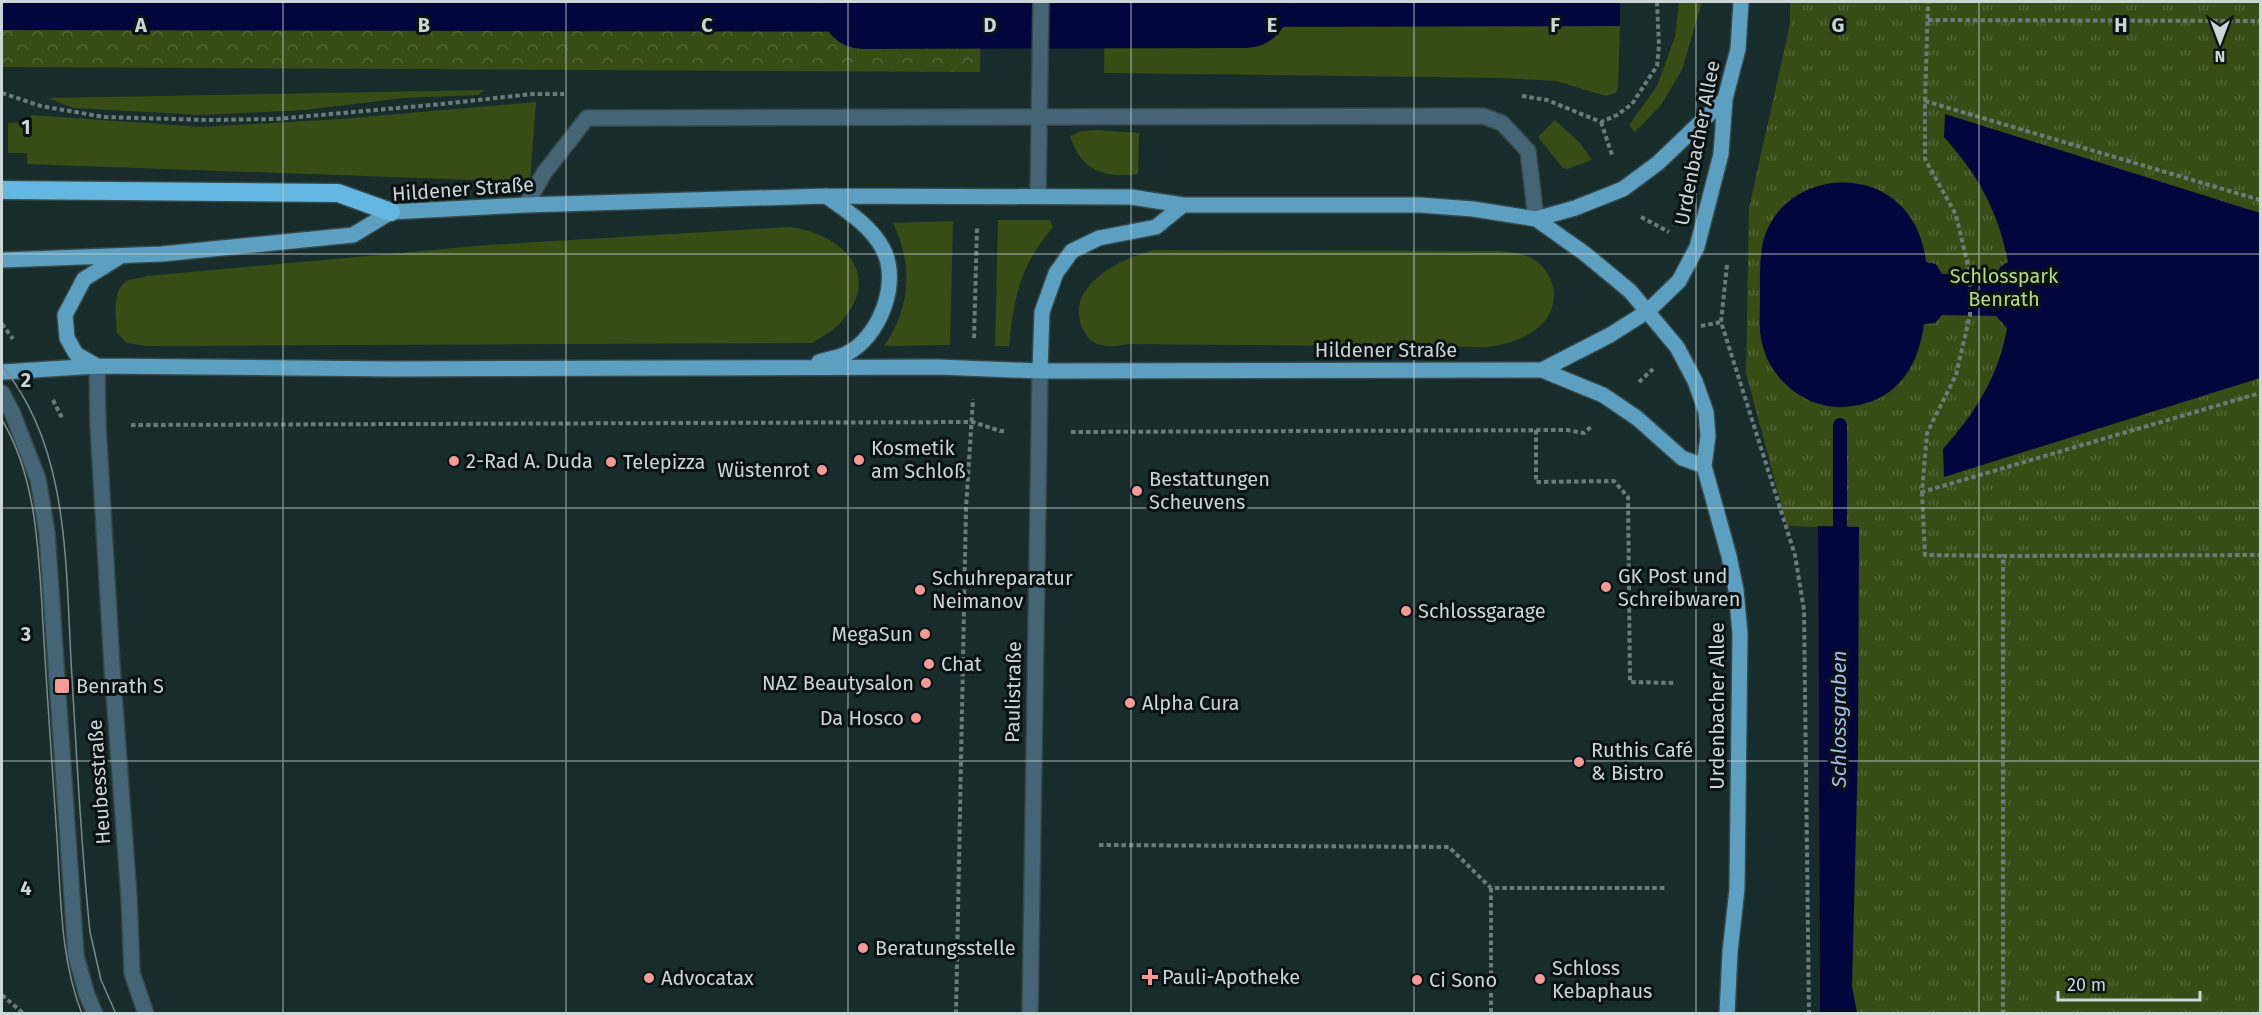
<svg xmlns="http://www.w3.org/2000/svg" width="2262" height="1015" font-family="'Fira Sans',sans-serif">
	<defs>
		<pattern id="forest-crowns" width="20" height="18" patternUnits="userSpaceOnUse" patternTransform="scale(1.5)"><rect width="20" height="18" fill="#384d15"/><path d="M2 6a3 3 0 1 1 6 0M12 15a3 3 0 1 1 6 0" fill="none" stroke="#536636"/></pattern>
		<pattern id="park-tufts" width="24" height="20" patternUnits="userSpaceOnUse" patternTransform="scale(1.5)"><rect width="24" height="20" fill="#384d15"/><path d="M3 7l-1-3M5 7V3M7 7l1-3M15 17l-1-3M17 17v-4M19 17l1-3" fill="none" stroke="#536636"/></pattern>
	</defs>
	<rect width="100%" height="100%" fill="#182c2c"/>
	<path fill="#384d15" d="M1105,2H1129V27L1620,26L1618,86L1616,93L1606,96L1556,81L1501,78L1104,73Z
		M1679,2H1702L1682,70L1661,105L1635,132L1629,125L1657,86L1675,37Z
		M485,90L478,95L403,98L305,110L201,115L73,108L48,98Z
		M536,102L530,182L27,164V153H8V123L30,122L31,115L202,127L340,119Z
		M1555,120L1580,143L1592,160L1567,169L1562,167L1538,137Z
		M1098,130L1139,133L1138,174C1104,178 1081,171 1070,136L1081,131Z
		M998,220H1050L1053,227C1020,266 1014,296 1009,346H995Z
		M953,221L950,345L884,346C911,308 913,264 893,223Z
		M790,227C843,234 885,276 839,324C832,332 821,337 812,343L146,346L127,343L117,333C116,317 111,291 127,281C133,278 141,278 147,276L488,245Z
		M1153,250L1499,251C1510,252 1521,253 1531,258C1542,263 1551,276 1553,287C1560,326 1519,344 1486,347L1128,344C1118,346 1109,347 1100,345C1078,338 1073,305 1086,290C1104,267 1127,258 1153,250Z"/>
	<path fill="url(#forest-crowns)" d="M2,2H981L980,72L2,67Z"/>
	<path fill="url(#park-tufts)" d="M1790,2H2260V1013H1820L1818,527L1787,526L1746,373L1749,208L1790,24Z"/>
	<path fill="#03063c" d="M2,2H981L980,32L2,30Z
		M1129,2H1620V26L1129,27Z
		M1945,114L2260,213V378L1944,477L1943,449C1975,413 1999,376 2007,328L1996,316L1942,315L1935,323L1924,324C1918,371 1893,404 1844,407C1807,409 1772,381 1763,347C1758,331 1760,313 1760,297C1760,278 1759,257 1764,238C1779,191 1831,172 1874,188C1906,201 1922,229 1926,262L1936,264L1942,274L1997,275L2000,267L2008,262C1998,211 1979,176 1944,137Z
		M1818,526L1859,527L1858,752L1852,986L1857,1013H1820Z"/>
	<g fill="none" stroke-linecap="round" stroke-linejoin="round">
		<path stroke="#03063c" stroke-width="14" d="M1840,546V425"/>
		<path stroke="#03063c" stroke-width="86" d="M863,6L1246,5"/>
		<g stroke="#354747" stroke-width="18">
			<path id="minor" d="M1038,196L1041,2
				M526,205L544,173L587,118L1483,116L1502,123L1528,151L1536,219
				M97,366L98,425L112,666L129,897L132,973L146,1014
				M2,393L12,412L38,479L47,533L76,956L87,995L95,1014
				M1030,1014L1040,371"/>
		</g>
		<g stroke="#354747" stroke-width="18">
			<path id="major" d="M1536,219L1584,253L1630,291L1677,347L1695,381L1706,412L1708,436L1704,466L1729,556L1736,590L1740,633L1737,889L1730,952L1727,1014
				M2,260L162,254L353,235L391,212L526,205L826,196L1131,197L1183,205H1420L1473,209L1536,219L1575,208L1623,189L1658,163L1725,99
				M819,362C827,359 838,358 846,354C879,338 901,283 883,249C871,226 847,211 826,196
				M97,366L76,354L67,338L65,315L84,279L121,256
				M1542,370L1610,335L1648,311L1679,281L1697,247L1721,154L1725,99L1738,49L1741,2
				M1040,371L1042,312L1056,273L1072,251L1099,238L1156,227L1183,205
				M2,372L97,366L393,369L938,367L1040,371L1542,370L1603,395L1637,418L1682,458L1704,466"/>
		</g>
		<g stroke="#354747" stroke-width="21">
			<path id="highway" d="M2,190L338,193L391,212"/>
		</g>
		<path stroke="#6b7b7b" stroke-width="4" stroke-dasharray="4.5 3" stroke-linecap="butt" d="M1928,20L2260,21
			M2,93L41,106L104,117L209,120L276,119L442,104L532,94H564
			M1522,96L1547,100L1601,122L1617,115L1632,104L1657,66L1659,46L1657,2
			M1925,101L1928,2
			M1601,122L1612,155
			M2260,200L1925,101V159L1956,215L1970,274V315L1956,375L1927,433L1922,492L2260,393
			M1641,217L1669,232
			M1727,265L1721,322L1795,555L1804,610L1809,1014
			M2,324L13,339
			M1701,326L1721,322
			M974,338L977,228
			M1639,382L1653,369
			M53,400L63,420
			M131,425L973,422L1000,431H1007
			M1536,430V482L1614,481L1628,497L1630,682L1675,683
			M1071,432L1567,430L1584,433L1592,426
			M1922,492L1925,555L2003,556
			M1629,606H1672
			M1099,845L1449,847L1491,888H1665
			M1491,888V1014
			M2,995L24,1014
			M956,1014L966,508L973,399
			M2003,1014V556L2260,555"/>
		<use href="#minor" stroke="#456475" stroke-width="15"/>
		<use href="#major" stroke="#5c9fc1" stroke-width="15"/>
		<use href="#highway" stroke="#64b7e0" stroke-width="18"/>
		<path stroke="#7a8989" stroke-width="1.5" d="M2,366C72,450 65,573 72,677C77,762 81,847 90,932L101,980L116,1014
			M2,420C35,475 38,543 42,606C46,683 52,761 57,838C61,897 60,958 82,1014"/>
	</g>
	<path fill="none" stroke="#cbd7d7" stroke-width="1.5" stroke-opacity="0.55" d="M283,2V1014M566,2V1014M848,2V1014M1131,2V1014M1414,2V1014M1696,2V1014M1979,2V1014M2,254H2260M2,508H2260M2,761H2260"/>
	<g fill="#f59b97" stroke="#0a1213" stroke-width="2">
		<circle cx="859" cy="460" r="6"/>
		<circle cx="454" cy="461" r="6"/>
		<circle cx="611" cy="462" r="6"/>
		<circle cx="822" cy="470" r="6"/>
		<circle cx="1137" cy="491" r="6"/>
		<circle cx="1606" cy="587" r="6"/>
		<circle cx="920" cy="590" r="6"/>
		<circle cx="1406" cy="611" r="6"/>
		<circle cx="925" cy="634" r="6"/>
		<circle cx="929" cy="664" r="6"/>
		<circle cx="926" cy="683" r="6"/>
		<rect x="54" y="678" width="16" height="16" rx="3"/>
		<circle cx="1130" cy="703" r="6"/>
		<circle cx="916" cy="718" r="6"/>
		<circle cx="1579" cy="762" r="6"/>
		<circle cx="863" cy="948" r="6"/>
		<path d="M1147 968h6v6h6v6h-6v6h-6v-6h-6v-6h6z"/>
		<circle cx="649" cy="978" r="6"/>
		<circle cx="1540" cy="979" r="6"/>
		<circle cx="1417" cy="980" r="6"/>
	</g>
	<g text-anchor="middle" stroke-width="6" stroke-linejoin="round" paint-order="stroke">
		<g font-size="20" fill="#cbd7d7" stroke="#0a1213">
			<text transform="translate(1697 143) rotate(-79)" y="7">Urdenbacher Allee</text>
			<text transform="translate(463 189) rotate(-4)" y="7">Hildener Straße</text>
			<text x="1386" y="357">Hildener Straße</text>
			<text transform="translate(1013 692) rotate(-89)" y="7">Paulistraße</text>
			<text transform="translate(1717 706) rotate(-90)" y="7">Urdenbacher Allee</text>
			<text transform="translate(99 782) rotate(-94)" y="7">Heubesstraße</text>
		</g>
		<g font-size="20" fill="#b4dc7d" stroke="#0a1213">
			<text x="2004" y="283">Schlosspark<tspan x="2004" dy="23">Benrath</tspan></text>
		</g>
		<g font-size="20" fill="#cbd7d7" stroke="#0a1213" text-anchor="start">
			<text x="871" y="455">Kosmetik<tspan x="871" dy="23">am Schloß</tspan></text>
			<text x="466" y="468">2-Rad A. Duda</text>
			<text x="623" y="469">Telepizza</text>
			<text x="810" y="477" text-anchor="end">Wüstenrot</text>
			<text x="1149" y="486">Bestattungen<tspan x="1149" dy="23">Scheuvens</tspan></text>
			<text x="1618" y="583">GK Post und<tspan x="1618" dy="23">Schreibwaren</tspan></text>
			<text x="932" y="585">Schuhreparatur<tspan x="932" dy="23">Neimanov</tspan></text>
			<text x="1418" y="618">Schlossgarage</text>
			<text x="913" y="641" text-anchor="end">MegaSun</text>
			<text x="941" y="671">Chat</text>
			<text x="914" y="690" text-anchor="end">NAZ Beautysalon</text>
			<text x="76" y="693">Benrath S</text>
			<text x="1142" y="710">Alpha Cura</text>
			<text x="904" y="725" text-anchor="end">Da Hosco</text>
			<text x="1591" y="757">Ruthis Café<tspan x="1591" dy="23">&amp; Bistro</tspan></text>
			<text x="875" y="955">Beratungsstelle</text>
			<text x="1552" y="975">Schloss<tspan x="1552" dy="23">Kebaphaus</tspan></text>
			<text x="1162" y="984">Pauli-Apotheke</text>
			<text x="661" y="985">Advocatax</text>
			<text x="1429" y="987">Ci Sono</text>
		</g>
		<g font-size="21" font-style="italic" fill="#a7bdf1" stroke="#0a1213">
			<text transform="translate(1839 719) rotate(-90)" y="7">Schlossgraben</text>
		</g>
	</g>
	<g font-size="20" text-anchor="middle" font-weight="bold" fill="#cbd7d7" stroke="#0a1213" stroke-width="6" stroke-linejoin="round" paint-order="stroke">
		<text x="141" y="32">A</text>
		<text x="424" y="32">B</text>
		<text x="707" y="32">C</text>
		<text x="990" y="32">D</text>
		<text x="1272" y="32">E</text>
		<text x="1555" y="32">F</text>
		<text x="1838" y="32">G</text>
		<text x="2121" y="32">H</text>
		<text x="26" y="134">1</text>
		<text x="26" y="387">2</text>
		<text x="26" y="641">3</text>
		<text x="26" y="895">4</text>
	</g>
	<rect width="2262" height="1015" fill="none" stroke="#cbd7d7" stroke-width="6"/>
	<g transform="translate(2220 42) rotate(180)" stroke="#0a1213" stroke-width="4.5" paint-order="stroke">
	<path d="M0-4.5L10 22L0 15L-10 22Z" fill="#cbd7d7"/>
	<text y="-9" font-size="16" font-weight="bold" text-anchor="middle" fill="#cbd7d7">N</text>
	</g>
	<path d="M2058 991v9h142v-9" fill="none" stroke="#cbd7d7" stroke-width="3"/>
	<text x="2067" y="991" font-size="18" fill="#cbd7d7" stroke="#0a1213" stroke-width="4.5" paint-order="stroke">20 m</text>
</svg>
